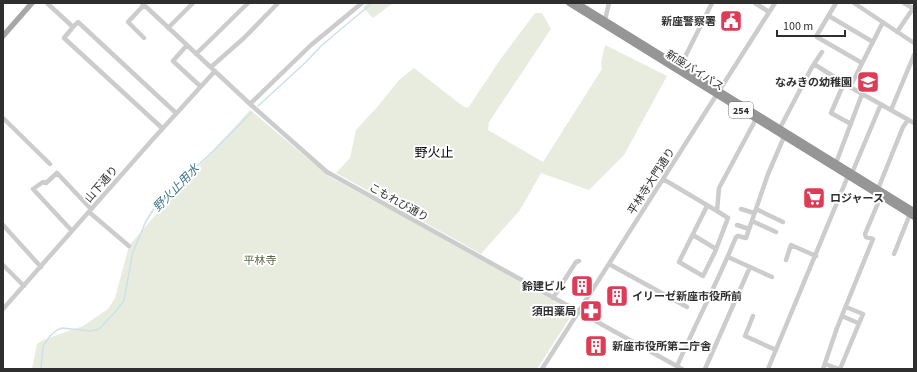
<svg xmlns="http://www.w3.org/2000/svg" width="917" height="372" font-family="'Source Sans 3','Noto Sans JP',sans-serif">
	<rect width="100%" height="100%" fill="#fff"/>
	<path fill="#e7ecde" d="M367,3H393L373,18L363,7Z
		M535,13H542L551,29L489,122L488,130L543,162L602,69L601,63L605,45L667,76L624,155L589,190L541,173L520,210L481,254L336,173L350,158L356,130L378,106L399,80L414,68L464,107L468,108L500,60Z
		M250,110L330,177L429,230L570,310L571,316L537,369H32L37,344L43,340L83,326L108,309L115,298L129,246L158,212Z"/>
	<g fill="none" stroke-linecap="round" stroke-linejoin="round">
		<path stroke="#cce1ea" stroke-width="1.5" d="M258,106L306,62L321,46L372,3
			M41,369L43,346L50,336L57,330L62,328L91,331L99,329L117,310L124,300L133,252L146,221L153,210L166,195L209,155L252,112"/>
		<path stroke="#ccc" stroke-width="4.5" d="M47,3L73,27L78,22L176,113
			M142,3L250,104L327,172L682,369
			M755,3L769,12
			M836,3L817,35V37L862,63
			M854,3L914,43
			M904,3L914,9
			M144,5L128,22L144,38
			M829,16L873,42
			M605,20L609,3
			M883,22L850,87L914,123
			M73,27L64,38L162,128
			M168,28L193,3
			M897,32L914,7
			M187,45L173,61L200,86
			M196,54L248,3
			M814,64L850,87
			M211,67L244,38L278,3
			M680,67L712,3
			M844,83L831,113L851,124
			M250,104L311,45L362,3
			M891,110L914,55
			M3,118L50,164
			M780,128L812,67L822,52
			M836,163L862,94
			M852,173L881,104
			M663,179L717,211L719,188L756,119
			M878,189L903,127L908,120
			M707,206L679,262L703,276L715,252L728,218L717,211
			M741,209L754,213
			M756,209L783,222
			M89,212L129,246
			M752,221L776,232
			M3,225L41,267
			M737,225L749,229
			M72,231L33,189L43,182L46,183L57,173L91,209
			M693,235L716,249
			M894,254L910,214
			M728,257L750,267
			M786,260L791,245L816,256
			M609,264L687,307
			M3,265L24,286
			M553,298L576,262L579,261
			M3,309L154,138L215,71
			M753,316L745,336L776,350
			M842,316L858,323
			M825,364L839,369
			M677,366C696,323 718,281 736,237L738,236L746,238L768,174L784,137
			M542,369L775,3
			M705,369L750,267L772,277
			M768,369L848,176
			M823,369L837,328L873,239L866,237L865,234L881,196
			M840,369L863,314L846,307"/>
		<path stroke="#a7a7a7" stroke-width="5.5" d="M3,36L32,3"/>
		<path stroke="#969696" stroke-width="6" d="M569,3L914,217
			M577,3L914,211"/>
	</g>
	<defs>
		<g id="civic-square" transform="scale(1.15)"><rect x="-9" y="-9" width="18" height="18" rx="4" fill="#dc3c56" stroke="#fff"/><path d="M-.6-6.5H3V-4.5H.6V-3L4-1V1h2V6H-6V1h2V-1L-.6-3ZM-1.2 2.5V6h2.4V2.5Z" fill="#fff"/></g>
		<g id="school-square" transform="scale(1.15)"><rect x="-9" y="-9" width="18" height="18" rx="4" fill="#dc3c56" stroke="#fff"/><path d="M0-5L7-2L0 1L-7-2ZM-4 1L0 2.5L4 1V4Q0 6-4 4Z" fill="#fff"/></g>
		<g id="supermarket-square" transform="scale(1.15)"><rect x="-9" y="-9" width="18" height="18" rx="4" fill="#dc3c56" stroke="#fff"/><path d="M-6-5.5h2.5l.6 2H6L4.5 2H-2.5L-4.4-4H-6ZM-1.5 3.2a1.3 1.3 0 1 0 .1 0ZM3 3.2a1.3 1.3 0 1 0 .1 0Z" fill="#fff"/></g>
		<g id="building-square" transform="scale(1.15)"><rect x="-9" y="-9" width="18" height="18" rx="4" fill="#dc3c56" stroke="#fff"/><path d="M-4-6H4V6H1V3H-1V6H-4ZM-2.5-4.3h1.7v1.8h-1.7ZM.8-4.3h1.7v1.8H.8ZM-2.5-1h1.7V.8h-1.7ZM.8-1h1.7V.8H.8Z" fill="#fff"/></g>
		<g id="pharmacy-square" transform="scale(1.15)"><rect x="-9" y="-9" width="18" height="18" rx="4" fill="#dc3c56" stroke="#fff"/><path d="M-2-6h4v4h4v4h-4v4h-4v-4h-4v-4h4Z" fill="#fff"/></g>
	</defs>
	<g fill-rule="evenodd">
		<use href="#civic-square" x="731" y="21"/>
		<use href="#school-square" x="868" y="82"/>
		<use href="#supermarket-square" x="814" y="198"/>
		<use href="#building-square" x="582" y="286"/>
		<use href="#building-square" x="617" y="296"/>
		<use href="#pharmacy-square" x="591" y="311"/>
		<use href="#building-square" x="596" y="346"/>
	</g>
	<g text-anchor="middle" stroke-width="4" stroke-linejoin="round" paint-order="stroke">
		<rect fill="#fff" stroke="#6d6d6d" stroke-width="1" x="729" y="102" width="24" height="16" rx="3"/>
		<g font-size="10" font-weight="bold" fill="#2f2f2f">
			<text x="741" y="114">254</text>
		</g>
		<g font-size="11" font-weight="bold" fill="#2f2f2f" stroke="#fff" text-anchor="end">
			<text x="716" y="25">新座警察署</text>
			<text x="852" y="86">なみきの幼稚園</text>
			<text x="830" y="202" text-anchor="start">ロジャース</text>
			<text x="566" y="290">鈴建ビル</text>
			<text x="632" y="300" text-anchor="start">イリーゼ新座市役所前</text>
			<text x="576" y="315">須田薬局</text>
			<text x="612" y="350" text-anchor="start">新座市役所第二庁舎</text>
		</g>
		<g font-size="11" fill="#2f2f2f" stroke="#fff">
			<text transform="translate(695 70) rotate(32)" y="4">新座バイパス</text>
			<text transform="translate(651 181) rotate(-57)" y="4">平林寺大門通り</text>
			<text transform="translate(101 184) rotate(-49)" y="4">山下通り</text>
			<text transform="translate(399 202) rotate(29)" y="4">こもれび通り</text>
		</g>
		<g font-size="11" fill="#57693f" stroke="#fff">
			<text x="260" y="264">平林寺</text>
		</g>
		<g font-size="12" font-style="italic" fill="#41778e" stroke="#fff">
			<text transform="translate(176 188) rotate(-46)" y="4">野火止用水</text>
		</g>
		<g font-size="13" fill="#000" stroke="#fff">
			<text x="434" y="157">野火止</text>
		</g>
	</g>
	<rect width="917" height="372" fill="none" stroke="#2f2f2f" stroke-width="8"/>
	<path d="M777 30v6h68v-6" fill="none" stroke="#2f2f2f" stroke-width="2"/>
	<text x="783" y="30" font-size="12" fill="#2f2f2f" stroke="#ffffff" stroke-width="3" paint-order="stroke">100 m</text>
</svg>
